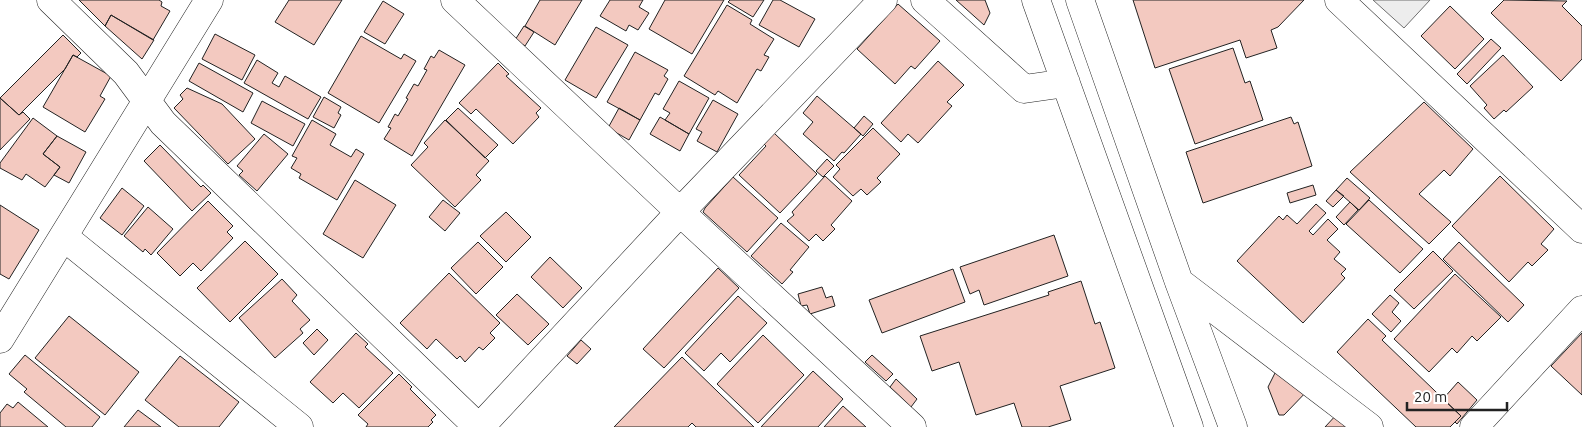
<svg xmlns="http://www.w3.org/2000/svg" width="1582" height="427" font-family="Ubuntu,sans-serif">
	<rect width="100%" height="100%" fill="#fff"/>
	<path fill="#ededed" stroke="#6f6f6f" d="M1373,0H1430L1404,28Z"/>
	<path fill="#f3c9c0" stroke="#222" d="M79,0H159L162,2L161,6L170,11L153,40L111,15L105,26Z
		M289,0H342L314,45L275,22Z
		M540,0H582L555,45L525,26Z
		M610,0H643L639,7L649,13L638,30L629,25L626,31L600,16Z
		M665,0H724L692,54L649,29Z
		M730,0H764L753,17L728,2Z
		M773,0H780L815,19L799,47L759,25Z
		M956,0H985L990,13L984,25Z
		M1133,0H1304L1278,27L1271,30L1277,48L1246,58L1240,40L1155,68Z
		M1504,0L1567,1L1562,6L1582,26V59L1561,81L1491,13Z
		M383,1L404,14L385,44L364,32Z
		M898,4L940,41L915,69L911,66L895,84L857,49Z
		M727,5L752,20L750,24L774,39L764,55L769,57L761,71L757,69L737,103L718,91L715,95L684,76Z
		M1450,6L1484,39L1455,69L1421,36Z
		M111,15L154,40L142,59L105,26Z
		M524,26L534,32L525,46L515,40Z
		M596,27L628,45L596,98L565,80Z
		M215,34L255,55L242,80L202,59Z
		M63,35L81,53L77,57L73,55L65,69L19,115L0,98Z
		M361,36L401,59L404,54L416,61L379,123L328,93Z
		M1491,39L1501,48L1467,84L1457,74Z
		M1233,48L1245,83L1250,81L1263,120L1195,144L1169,69Z
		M439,50L465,65L412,156L384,139L391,128L388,127L395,114L398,116L408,99L406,98L414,84L418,86L427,70L424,69L431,56L434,58Z
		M635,52L668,70L664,76L668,79L659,95L655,93L640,120L607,102Z
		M73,55L111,76L100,96L105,99L85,132L43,107Z
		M1503,55L1533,87L1506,112L1504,110L1494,119L1484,108L1487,105L1470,86Z
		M257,60L278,73L272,83L279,87L285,76L321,97L308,119L244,83Z
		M938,61L964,85L947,102L952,106L918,143L908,134L901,142L881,123Z
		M199,63L253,93L243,112L189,81Z
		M498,63L509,74L506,76L541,108L536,113L539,117L513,144L476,109L471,114L459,103Z
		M679,81L709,98L689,134L665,120L670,113L663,109Z
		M187,88L222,104L255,139L228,164L174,108L183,99L180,95Z
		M817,96L861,134L844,153L842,152L834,161L803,134L813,122L803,113Z
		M324,97L341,107L338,113L341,115L334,128L313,117Z
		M0,98L19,115L23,112L30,119L0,150Z
		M713,100L738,114L717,152L697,141L702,132L696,129Z
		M262,101L305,124L293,146L251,123Z
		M1424,102L1473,149L1450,176L1444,170L1419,194L1451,222L1429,244L1350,172Z
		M458,108L498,145L485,158L446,120Z
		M619,108L640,120L629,140L608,128Z
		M864,116L873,124L863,136L854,128Z
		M660,117L689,134L680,151L650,134Z
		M1291,117L1294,124L1298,122L1312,166L1203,203L1186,152Z
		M33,118L57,136L43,154L60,167L45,187L26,174L22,180L0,168V163Z
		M312,120L336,134L330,145L351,157L356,149L364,154L337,200L299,178L301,174L291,168L297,158L292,156Z
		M445,120L489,161L476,175L481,180L455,207L411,165L428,147L424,143Z
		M873,128L900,154L877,178L881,182L867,195L861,189L853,196L833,177L840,169L836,165Z
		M774,133L817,174L780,213L739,175L766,146L764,144Z
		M264,134L288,154L257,191L239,175L243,171L237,166Z
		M57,136L86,152L69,183L54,175L60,167L43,154Z
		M160,145L201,187L203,185L211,193L192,211L144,161Z
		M827,159L834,166L823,177L816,171Z
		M825,176L852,201L831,225L835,229L823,241L816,234L809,241L787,221L794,215L792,212Z
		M1500,176L1554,229L1541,244L1548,250L1532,266L1528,262L1509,282L1452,226Z
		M733,177L778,218L747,252L703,212L705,208Z
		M1347,178L1370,198L1359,210L1336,190Z
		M355,180L396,205L363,258L323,234Z
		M1313,185L1316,195L1290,203L1287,193Z
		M122,188L144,206L122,235L100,218Z
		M1336,190L1344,196L1333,207L1326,201Z
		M443,200L460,213L445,231L429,217Z
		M1369,200L1423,249L1400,273L1346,224Z
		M208,201L233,226L227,232L233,238L201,271L193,263L180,276L157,253Z
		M1350,202L1358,210L1344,225L1336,217Z
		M1316,204L1326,213L1309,231L1313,235L1328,219L1338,229L1327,240L1340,252L1334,259L1346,269L1341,274L1345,278L1303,323L1237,261L1279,216L1283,220L1287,215L1297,224Z
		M0,205L39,230L9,279L0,274Z
		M148,207L173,229L151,255L145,249L143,252L124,236Z
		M506,212L531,237L506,262L480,236Z
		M781,223L809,247L790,270L793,272L782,284L751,256Z
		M1054,235L1068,276L984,305L979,290L970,294L960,267Z
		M245,241L278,274L230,322L197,288Z
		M478,242L503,267L476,294L451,268Z
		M1459,242L1524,305L1508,322L1443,259Z
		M1433,251L1453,271L1414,309L1394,290Z
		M550,257L582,288L563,308L531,277Z
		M718,268L739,288L664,368L643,349Z
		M953,269L965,302L882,333L869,300Z
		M449,273L500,323L490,333L495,338L483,350L479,347L465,362L460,356L457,359L436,339L427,349L400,323Z
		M1455,274L1501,317L1477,341L1472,336L1457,353L1452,348L1429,372L1394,339Z
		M282,279L297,295L292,301L310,320L300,329L303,333L275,358L239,318Z
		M1081,281L1095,324L1100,322L1115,368L1060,386L1071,420L1048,427H1022L1014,403L976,415L959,362L932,371L920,336L1049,295L1048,292Z
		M822,287L826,298L832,296L835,306L810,314L807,305L801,306L798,294Z
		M517,294L549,324L528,345L496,315Z
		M1390,295L1399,303L1392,312L1401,321L1391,332L1372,314Z
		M738,296L767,323L730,362L721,353L704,371L685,353Z
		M69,316L139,372L105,415L35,358Z
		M1368,319L1386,336L1382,340L1461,416L1450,427H1416L1337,352Z
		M317,329L328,340L314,355L303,343Z
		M356,333L368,344L365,347L393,373L359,408L343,393L333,403L310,382Z
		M1582,333V395L1551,366Z
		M763,335L804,375L758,423L717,384Z
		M581,340L591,349L577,364L567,356Z
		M1255,354L1311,387L1284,415H1279L1268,387L1275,373Z
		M25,355L100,417L92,427H66L24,392L27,389L9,374Z
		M872,355L893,374L886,381L865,362Z
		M180,356L239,402L219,427H179L145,400Z
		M682,357L754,427H696L692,423L688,427H614Z
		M813,371L843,399L818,427H761Z
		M399,374L412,387L410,389L436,415L431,420L433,422L428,427H366L368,424L358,415Z
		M896,379L917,399L911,407L890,387Z
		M1458,382L1477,400L1457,424L1455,422L1461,416L1443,399Z
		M18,402L48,427H0V413L7,404L13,408Z
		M843,406L866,427H824Z
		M138,410L161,427H124Z
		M1338,413L1352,427H1325Z"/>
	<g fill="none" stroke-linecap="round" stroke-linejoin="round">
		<g stroke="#222" stroke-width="29">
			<path id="minor" d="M51,0L126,73L163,123L478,427
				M455,0L680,212L912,427
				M925,0L1024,89L1066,83
				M1036,0L1189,427
				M1080,0L1179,282L1233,427
				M1339,0L1582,229
				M64,237L299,427
				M1179,282L1369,427
				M0,339L209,0
				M480,427L680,212L883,0
				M1474,427L1582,310"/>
		</g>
		<use href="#minor" stroke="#fff" stroke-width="28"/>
	</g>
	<path d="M1407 402v8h100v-8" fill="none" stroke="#222222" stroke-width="2.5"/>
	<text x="1414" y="402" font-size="15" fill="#222222" stroke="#ffffff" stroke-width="4" paint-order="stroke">20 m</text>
</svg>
